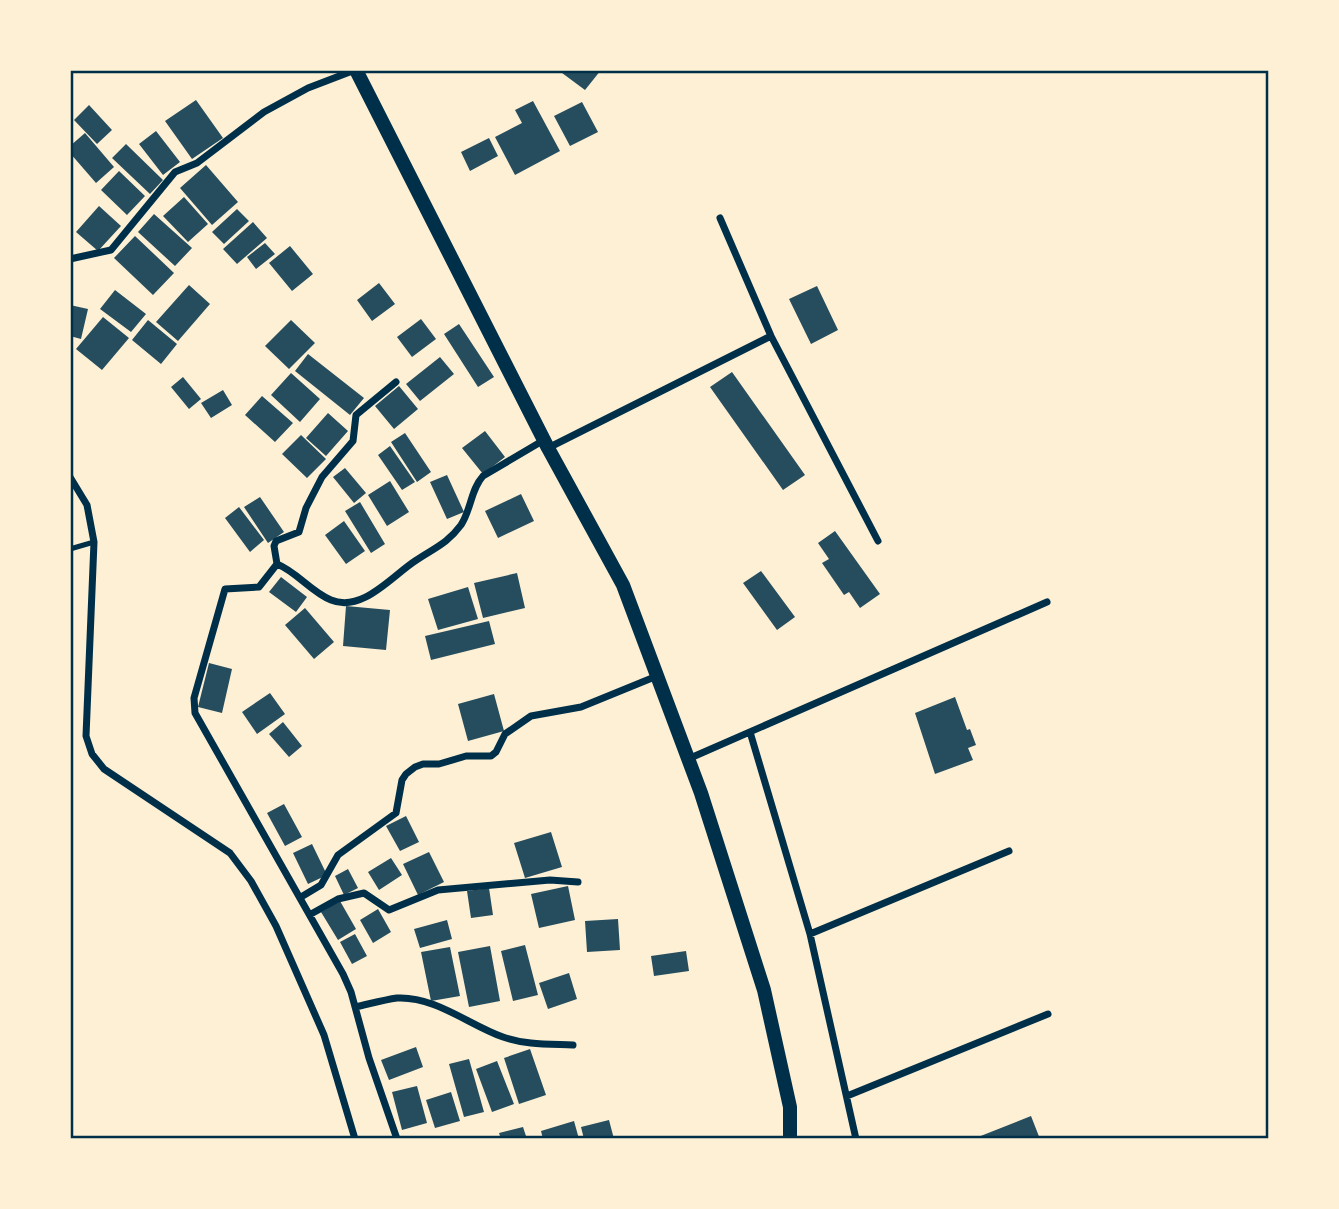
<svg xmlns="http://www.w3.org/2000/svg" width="1339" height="1209" font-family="'Asap Condensed',sans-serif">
	<rect width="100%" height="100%" fill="#fdf0d5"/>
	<path fill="#264d5e" d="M558,70H601L585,90Z
		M196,100L223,138L192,159L165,121Z
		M533,101L560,151L515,175L495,137L522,123L515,110Z
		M582,102L598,132L570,146L554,116Z
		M89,105L112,130L97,144L74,120Z
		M156,131L180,162L163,175L139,144Z
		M85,133L114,167L96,183L70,153V146Z
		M489,138L498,156L470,171L461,152Z
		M126,144L163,180L150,194L112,158Z
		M206,165L238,202L212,225L180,188Z
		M119,171L145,196L127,215L101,190Z
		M184,197L208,224L188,242L163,216Z
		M99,206L121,226L98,251L76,232Z
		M237,209L249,221L224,244L212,232Z
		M154,214L192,248L175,266L138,232Z
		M253,222L267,238L237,264L223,249Z
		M135,236L174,273L153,295L114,258Z
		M265,243L275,254L256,269L247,257Z
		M290,246L313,274L292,291L269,263Z
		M379,283L395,304L372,321L357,300Z
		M189,285L210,304L178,341L156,322Z
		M817,286L838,330L811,344L789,299Z
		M115,290L146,314L131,332L100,309Z
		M70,305L88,309L81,339L70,336Z
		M103,317L129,338L102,370L76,349Z
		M421,319L436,339L412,357L397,337Z
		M148,320L177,344L161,364L132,340Z
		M291,320L315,343L289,369L265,346Z
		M459,324L494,377L478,387L444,334Z
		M308,354L364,398L350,415L295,371Z
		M440,357L454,374L420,401L406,384Z
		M732,372L805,475L783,490L710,387Z
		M291,373L320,399L300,422L271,395Z
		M183,377L201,399L189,409L171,387Z
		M399,386L418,409L394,429L375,406Z
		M223,390L232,405L211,418L201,403Z
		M262,396L293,423L275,442L245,415Z
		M328,413L348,431L326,456L306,438Z
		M485,431L505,457L483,474L462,448Z
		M405,433L431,472L417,482L391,442Z
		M301,435L326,459L307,478L282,454Z
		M390,446L415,482L402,490L378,455Z
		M345,468L366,493L354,503L333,477Z
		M447,475L464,512L447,519L430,482Z
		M390,481L409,512L387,526L368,495Z
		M521,494L534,521L498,538L485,511Z
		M260,497L284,532L268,543L244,507Z
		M360,502L385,544L371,553L345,511Z
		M239,507L264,540L250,552L225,518Z
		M344,521L365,551L346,564L325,535Z
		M835,531L880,594L860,608L849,592L844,595L822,563L829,559L818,543Z
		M761,571L795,617L777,630L743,583Z
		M517,573L525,608L483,618L474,583Z
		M281,577L307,597L296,612L269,592Z
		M468,587L478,619L438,630L428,599Z
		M346,606L390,610L386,650L343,646Z
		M305,608L334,642L314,659L285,625Z
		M489,621L495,644L431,660L425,636Z
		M209,663L232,669L222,713L198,707Z
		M270,693L285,714L257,734L242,712Z
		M494,694L504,731L468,741L458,704Z
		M955,697L967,730L970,729L976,745L968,748L973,760L935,774L915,713Z
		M283,722L302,746L289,757L269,734Z
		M284,804L302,837L285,846L267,813Z
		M406,816L419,842L400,851L386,826Z
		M551,832L562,867L525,878L514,843Z
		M312,844L327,875L308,884L293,853Z
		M429,852L444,882L418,895L403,864Z
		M391,858L402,875L379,890L368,872Z
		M348,869L358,888L344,895L335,876Z
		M568,886L575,920L539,928L531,894Z
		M489,888L493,915L471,918L467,891Z
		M340,901L356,929L338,940L321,912Z
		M378,909L391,932L373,943L360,920Z
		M618,919L620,950L587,952L585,921Z
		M447,920L452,939L420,948L414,929Z
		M355,934L367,956L352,964L340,942Z
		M525,945L538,995L513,1001L501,951Z
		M490,946L500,1001L469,1007L458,952Z
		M450,947L460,996L431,1001L421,952Z
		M686,951L689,971L654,976L651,956Z
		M569,973L577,999L548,1009L539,983Z
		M416,1047L423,1067L389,1080L381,1060Z
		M530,1049L546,1095L519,1104L504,1058Z
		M469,1059L484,1112L464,1117L449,1064Z
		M497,1061L514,1104L492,1112L476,1069Z
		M417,1086L427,1123L402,1130L392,1092Z
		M451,1092L460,1121L435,1128L426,1100Z
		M1031,1116L1040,1139H973Z
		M609,1120L614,1139H584L581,1127Z
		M574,1121L579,1139H543L541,1131Z
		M523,1127L527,1139H501L499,1133Z"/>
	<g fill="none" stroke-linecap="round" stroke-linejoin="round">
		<path stroke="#003049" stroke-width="5" d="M70,549L94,542"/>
		<path stroke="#003049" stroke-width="7" d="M720,218L771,336L878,541
			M70,259L111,250L175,172L197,163L264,112L308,88L355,70
			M548,448L771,336
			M70,477L87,505L94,542L86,736L92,754L104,769L230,853L251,881L276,926L324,1035L355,1139
			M277,564L274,546L276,541L299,532L306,508L322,477L353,441L356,415L396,382
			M750,732L810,934L856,1139
			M688,759L1047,602
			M301,897L321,885L338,855L396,813L402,780L406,774L415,767L423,764H439L466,756H491L496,752L505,734L531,716L581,707L657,676
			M311,914L338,899L364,893L389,910L438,890L550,880L578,882
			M810,934L1009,851
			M355,1007C369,1004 383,1000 397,998C435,996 469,1025 503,1037C525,1045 549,1044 573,1045
			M847,1096L1048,1014
			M397,1139L369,1058L351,992L343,974L195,713L194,698L225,589L259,587L277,564C297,572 311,592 331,600C362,613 392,576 415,561C434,548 447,544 461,525C471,510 471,489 483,476L544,440"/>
		<path stroke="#003049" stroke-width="14" d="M356,70L548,448L623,585L701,793L764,990L790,1107V1139"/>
	</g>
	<rect width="1339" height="1209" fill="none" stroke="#fdf0d5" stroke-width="144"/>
	<rect x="72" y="72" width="1195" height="1065" fill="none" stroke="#003049" stroke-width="2.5"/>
</svg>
